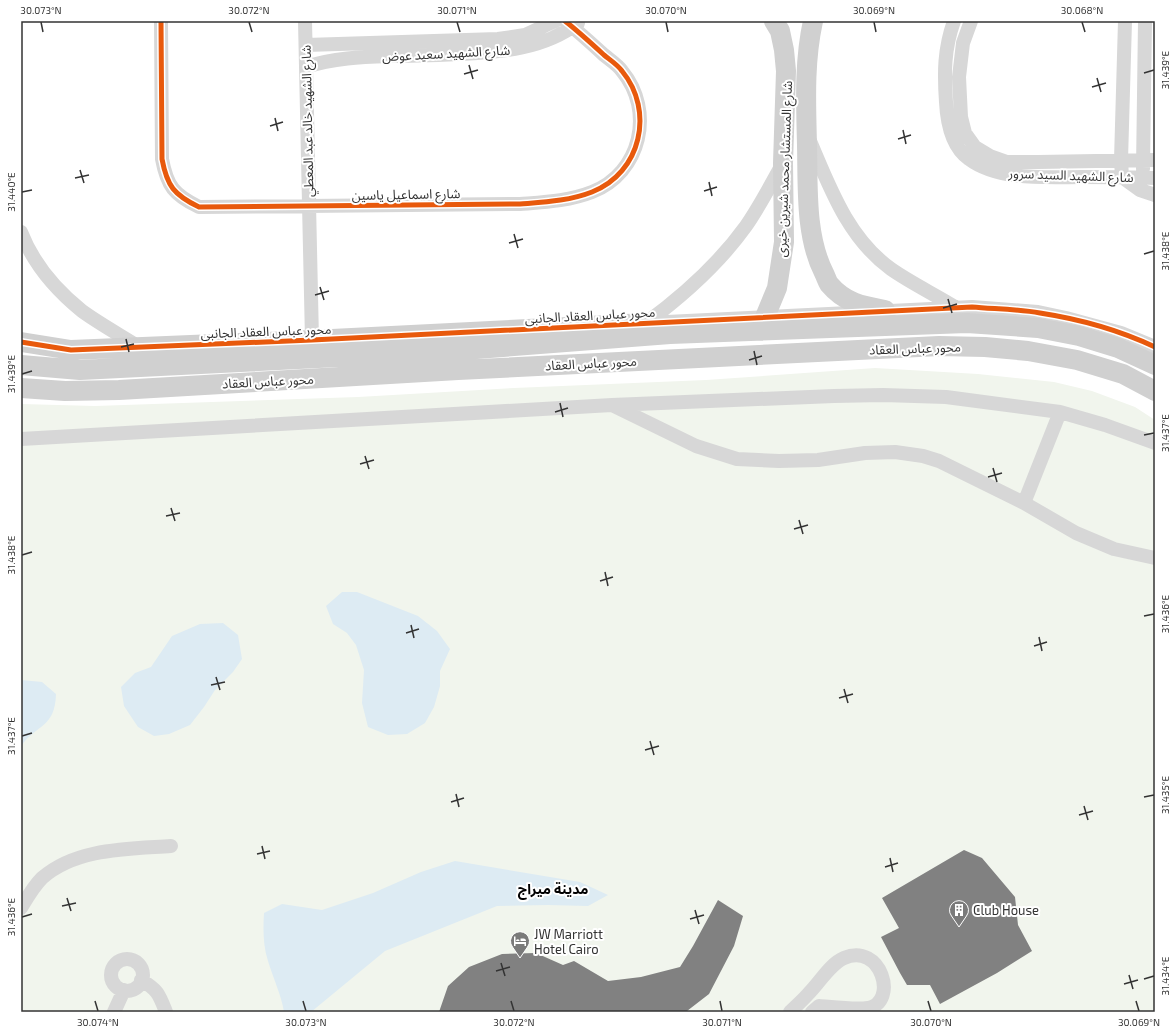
<svg xmlns="http://www.w3.org/2000/svg" width="1176" height="1033" font-family="'Exo 2','Noto Sans Arabic',sans-serif">
	<rect width="100%" height="100%" fill="#fff"/>
	<path fill="#f1f5ed" d="M875,368L978,374L1054,382L1092,391L1135,407L1155,420V1012H21V404L95,406L358,397L514,388L706,380Z"/>
	<path fill="#ddebf3" d="M342,592H357L418,616L437,631L450,649L440,671V686L434,707L425,723L407,734L388,735L368,727L362,703L364,670L356,645L347,633L333,624L326,606Z
		M223,623L238,635L242,659L233,672L215,690L204,707L190,725L169,734L154,736L138,727L124,706L121,687L135,673L151,667L172,636L200,624Z
		M21,680L42,682L56,694C55,728 37,724 21,746Z
		M455,861L580,882L608,895L588,906L548,905L497,906L385,951L311,1012H284C281,994 273,978 268,961C263,946 263,929 264,913L282,904L322,910L373,893L421,872Z"/>
	<path fill="#818181" d="M964,850L982,858L1015,897L1018,925L1032,951L997,973L940,1004L930,985H907L900,973L881,937L899,928L882,898Z
		M718,900L743,916L734,946L709,994L687,1011L682,1012H439L448,986L469,967L502,954L536,953L563,965L574,961L608,981L641,977L680,967L693,946Z"/>
	<g fill="none" stroke-linecap="round" stroke-linejoin="round">
		<path stroke="#d7d7d7" stroke-width="14" d="M161,21L162,159C167,186 174,195 199,207L520,204C545,202 569,201 592,192C641,173 655,111 622,71C618,65 610,60 604,55C591,43 579,32 565,21
			M305,21L312,340
			M954,21C944,49 944,73 946,102C947,122 952,147 969,159C998,181 1047,177 1082,177C1106,177 1131,177 1155,178
			M971,21L963,43L959,77L961,117L965,133L975,147L990,156L1007,162H1038L1155,160
			M1125,21L1121,160L1122,177L1140,190L1155,195
			M306,45L498,39L525,35L555,21
			M306,67C333,58 362,57 390,56C414,56 437,55 460,54C502,52 544,49 578,23
			M810,141C830,188 848,238 891,269C911,283 934,294 955,307
			M1143,169L1145,21
			M21,232C33,263 56,290 82,311C100,324 120,335 139,347
			M646,323L972,307L1038,312L1066,318L1121,333L1155,347
			M646,323C684,295 718,265 746,226C760,206 771,184 783,163
			M614,406L696,446L737,459L779,461L818,460L865,453L895,452L923,456L939,461L1024,503L1076,533L1114,549L1155,558
			M21,439L612,405L834,396L883,395L946,397L1060,412L1105,425L1155,443
			M1024,503L1060,412
			M21,908C27,898 33,887 42,878C76,848 128,849 171,846
			M111 975a16 16 0 1 1 32 0a16 16 0 1 1-32 0Z
			M141,980C158,990 159,994 166,1012
			M114,1012L124,990
			M790,1012C796,1006 803,1000 809,993C820,982 830,964 844,958C881,942 899,1002 868,1008C856,1010 832,1007 819,1006L812,1012"/>
		<path stroke="#d0d0d0" stroke-width="20" d="M813,21C804,62 806,103 807,145C808,186 805,236 824,273C826,277 827,281 829,284C845,303 862,306 885,310L886,326
			M765,317L777,288L784,242L783,163L786,71L784,50L780,31L774,21
			M21,342L71,350L312,340L646,323
			M21,365L80,370L437,352L670,334L967,323L1038,328L1079,336L1118,348L1155,365
			M21,388L65,391L119,390L458,370L939,346L985,347L1028,351L1077,360L1123,374L1155,391"/>
		<g stroke="#fff" stroke-width="8">
			<path id="cycleway" d="M161,21L162,159C167,186 174,195 199,207L520,204C545,202 569,201 592,192C641,173 655,111 622,71C618,65 610,60 604,55C591,43 579,32 565,21
				M21,342L71,350L312,340L972,307C994,309 1017,309 1040,313C1079,319 1119,330 1155,347"/>
		</g>
		<use href="#cycleway" stroke="#e8590c" stroke-width="5"/>
	</g>
	<path fill="none" stroke="#333" stroke-width="1.5" d="M41,22L43,32M249,22L252,32M457,22L460,32M666,22L668,32M874,22L876,32M1082,22L1085,32M469,65L473,79M1144,73L1154,70M464,74L478,70M1097,78L1101,92M1092,87L1106,83M275,118L278,131M270,126L283,122M903,130L906,144M898,139L911,135M80,170L84,183M75,178L89,175M709,182L712,196M704,191L717,187M22,192L32,190M514,234L518,248M509,243L523,239M1144,254L1154,251M320,287L324,300M315,295L329,291M948,299L952,313M943,308L957,304M126,339L129,352M121,347L134,344M754,351L757,365M749,360L762,356M22,374L32,371M560,403L563,417M555,412L568,408M1144,435L1154,433M365,456L369,469M360,464L374,460M993,468L997,482M988,477L1002,473M171,508L175,521M166,516L180,513M799,520L803,534M794,529L808,525M22,555L32,552M605,572L608,586M600,581L613,577M1144,616L1154,614M411,625L414,638M406,633L419,629M1039,637L1042,651M1034,646L1047,642M216,677L220,690M211,685L225,682M844,689L848,703M839,698L853,694M22,736L32,733M650,741L654,755M645,750L659,746M456,794L459,807M1144,797L1154,795M451,802L464,798M1084,806L1088,820M1079,815L1093,811M262,846L265,859M257,854L270,851M890,858L893,872M885,867L898,863M67,898L71,911M62,906L76,903M695,910L699,924M22,917L32,914M690,919L704,915M501,963L505,976M496,971L510,967M1129,975L1133,989M1144,979L1154,976M1124,984L1138,980M95,1001L98,1011M303,1001L306,1011M511,1001L514,1011M720,1001L722,1011M928,1001L931,1011M1136,1001L1139,1011"/>
	<defs>
		<g id="building-pin" transform="scale(1)"><path d="M0 17L-7.5 6A9.5 9.5 0 1 1 7.5 6Z" fill="#7a7a7a" stroke="#fff"/><path d="M-4-6H4V6H1V3H-1V6H-4ZM-2.5-4.3h1.7v1.8h-1.7ZM.8-4.3h1.7v1.8H.8ZM-2.5-1h1.7V.8h-1.7ZM.8-1h1.7V.8H.8Z" fill="#fff"/></g>
		<g id="hotel-pin" transform="scale(1)"><path d="M0 17L-7.5 6A9.5 9.5 0 1 1 7.5 6Z" fill="#7a7a7a" stroke="#fff"/><path d="M-6-4.5h1.5V1H6V5H4.5V3h-9V5H-6ZM-4 0a1.8 1.8 0 1 1 3.6 0ZM.5 0V-2.5h3Q6-2.5 6 0Z" fill="#fff"/></g>
	</defs>
	<g fill-rule="evenodd">
		<use href="#building-pin" x="959" y="910"/>
		<use href="#hotel-pin" x="520" y="941"/>
	</g>
	<g text-anchor="middle" stroke-width="4" stroke-linejoin="round" paint-order="stroke">
		<g font-size="13" fill="#333" stroke="#fff">
			<text transform="translate(446 53) rotate(-3)" y="5">شارع الشهيد سعيد عوض</text>
			<text transform="translate(307 121) rotate(-91)" y="5">شارع الشهيد خالد عبد المعطي</text>
			<text transform="translate(784 169) rotate(-88)" y="5">شارع المستشار محمد شيرين خيرى</text>
			<text transform="translate(1071 175) rotate(2)" y="5">شارع الشهيد السيد سرور</text>
			<text transform="translate(406 194) rotate(-1)" y="5">شارع اسماعيل ياسين</text>
			<text transform="translate(590 315) rotate(-3)" y="5">محور عباس العقاد الجانبى</text>
			<text transform="translate(266 331) rotate(-2)" y="5">محور عباس العقاد الجانبى</text>
			<text transform="translate(915 348) rotate(-2)" y="5">محور عباس العقاد</text>
			<text transform="translate(591 363) rotate(-3)" y="5">محور عباس العقاد</text>
			<text transform="translate(268 381) rotate(-3)" y="5">محور عباس العقاد</text>
		</g>
		<g font-size="13" fill="#333" stroke="#fff" text-anchor="start">
			<text x="973" y="915">Club House</text>
			<text x="534" y="939">JW Marriott<tspan x="534" dy="15">Hotel Cairo</tspan></text>
		</g>
		<g font-size="14" font-weight="bold" fill="#000" stroke="#fff">
			<text x="553" y="894">مدينة ميراج</text>
		</g>
	</g>
	<rect width="1176" height="1033" fill="none" stroke="#ffffff" stroke-width="44"/>
	<rect x="22" y="22" width="1132" height="989" fill="none" stroke="#333" stroke-width="1.5"/>
	<g font-size="10" text-anchor="middle" fill="#333">
		<text x="41" y="14">30.073°N</text>
		<text x="249" y="14">30.072°N</text>
		<text x="457" y="14">30.071°N</text>
		<text x="666" y="14">30.070°N</text>
		<text x="874" y="14">30.069°N</text>
		<text x="1082" y="14">30.068°N</text>
		<text transform="translate(1165 70) rotate(-90)" y="4">31.439°E</text>
		<text transform="translate(11 192) rotate(-90)" y="4">31.440°E</text>
		<text transform="translate(1165 251) rotate(-90)" y="4">31.438°E</text>
		<text transform="translate(11 374) rotate(-90)" y="4">31.439°E</text>
		<text transform="translate(1165 433) rotate(-90)" y="4">31.437°E</text>
		<text transform="translate(11 555) rotate(-90)" y="4">31.438°E</text>
		<text transform="translate(1165 614) rotate(-90)" y="4">31.436°E</text>
		<text transform="translate(11 736) rotate(-90)" y="4">31.437°E</text>
		<text transform="translate(1165 795) rotate(-90)" y="4">31.435°E</text>
		<text transform="translate(11 917) rotate(-90)" y="4">31.436°E</text>
		<text transform="translate(1165 976) rotate(-90)" y="4">31.434°E</text>
		<text x="98" y="1026">30.074°N</text>
		<text x="306" y="1026">30.073°N</text>
		<text x="514" y="1026">30.072°N</text>
		<text x="722" y="1026">30.071°N</text>
		<text x="931" y="1026">30.070°N</text>
		<text x="1139" y="1026">30.069°N</text>
	</g>
</svg>
